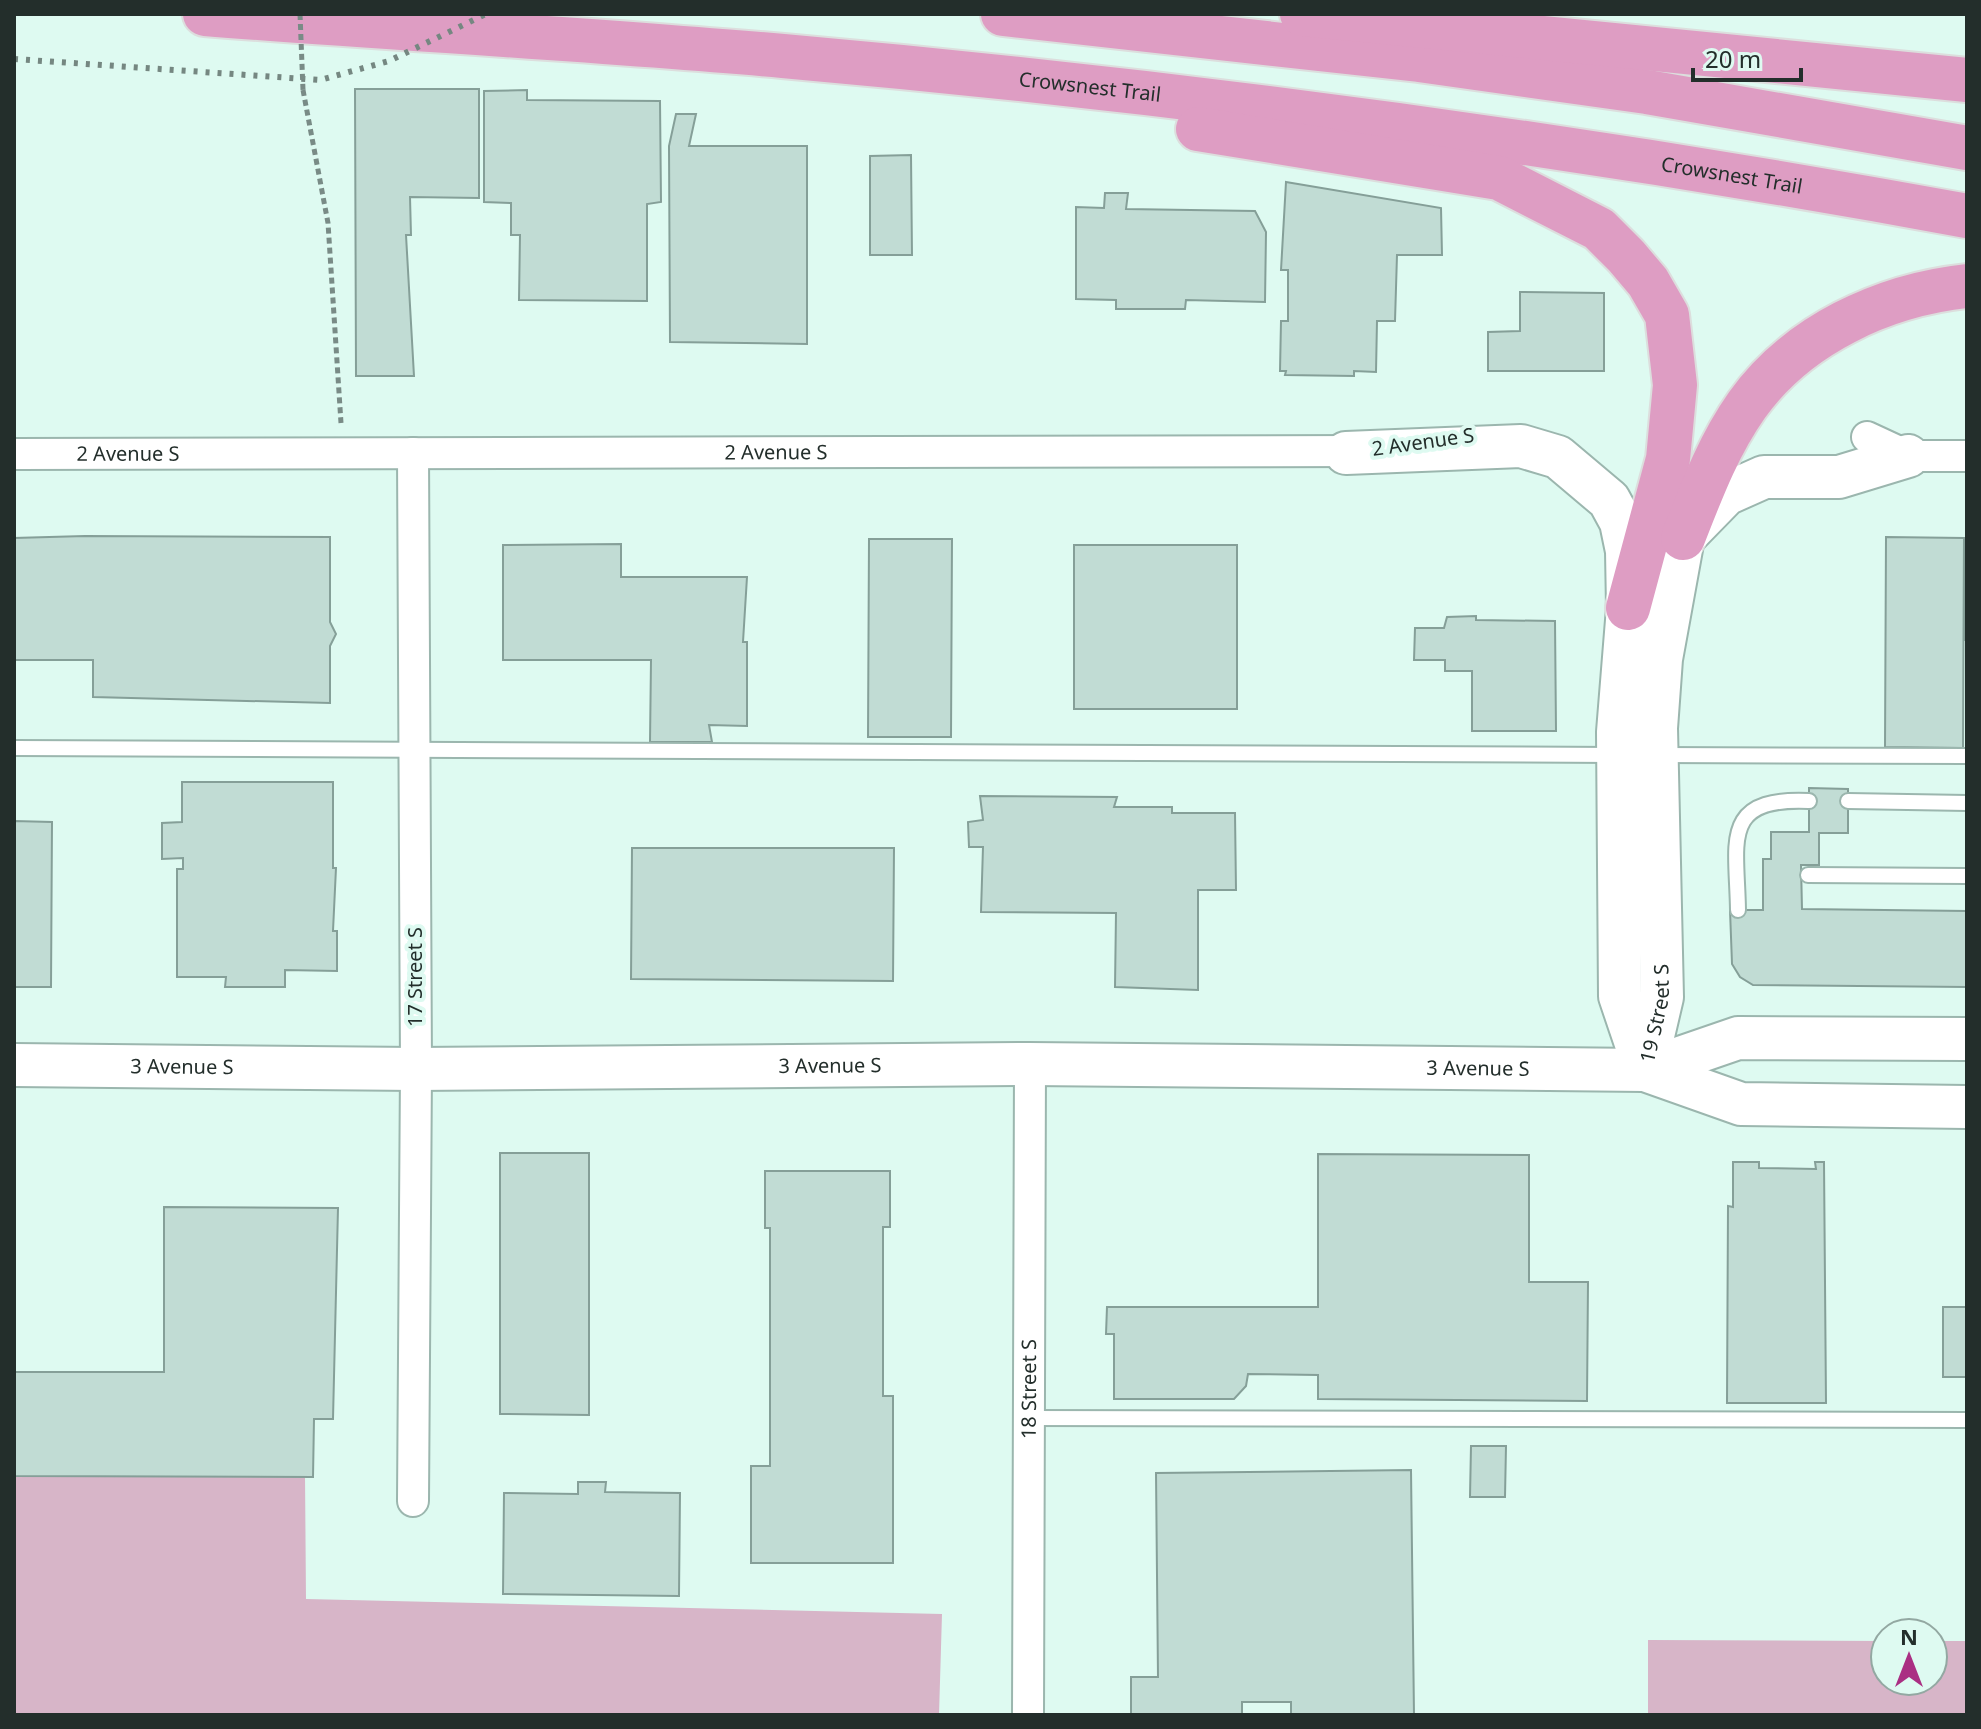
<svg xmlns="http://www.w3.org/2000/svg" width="1981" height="1729" font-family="'Noto Sans',sans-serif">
	<rect width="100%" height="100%" fill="#defaf1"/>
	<path fill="#d7b5c8" d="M14,1475H305L306,1599L942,1614L939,1715H14Z
		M1648,1640L1885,1641V1681H1933V1641H1967V1715H1648Z"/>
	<path fill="#c1dcd4" stroke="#859f98" stroke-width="2" d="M355,89H479V198L410,197L411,235H406L414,376H356Z
		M527,90V100L660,101L661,202L647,204V301L519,300L520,235H511V203L484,202V91Z
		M676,114H696L689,146H807V344L670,342L669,146Z
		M911,155L912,255H870V156Z
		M1286,182L1441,208L1442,255H1397L1395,321H1377L1376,372L1354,371V376L1285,375L1286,371H1280L1281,321H1288V270H1281Z
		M1105,193H1128L1126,209L1255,211L1266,232L1265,302L1186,300L1185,309H1116V300L1076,299V207L1104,208Z
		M1520,292L1604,293V371H1488V332L1520,331Z
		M85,536L330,537V622L336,634L330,646V703L93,697V660H14V538Z
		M1886,537L1964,538L1963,748L1885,747Z
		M869,539H952L951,737H868Z
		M1965,542H1967L1965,641Z
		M621,544V577H747L743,642H747V726L709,725L712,742H650L651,660H503V545Z
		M1074,545H1237V709H1074Z
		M1476,616V620L1555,621L1556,731H1472V671H1445V660H1414L1415,628H1444L1447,617Z
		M182,782H333V868H336L333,931H337V971L285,970V987H225L226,977H177V869H183V858L162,859V823L182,822Z
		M1809,788L1848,789V833H1819V865H1801L1802,909L1967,911V987L1753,985L1740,977L1732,964L1730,910H1763V859H1771V832H1809Z
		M980,796L1117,797L1114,807H1172V813H1235L1236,890H1198V990L1115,987L1116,913L981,912L983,847H969L968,822L983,820Z
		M14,821L52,822L51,987H14Z
		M632,848H894L893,981L631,979Z
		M500,1153H589V1415L500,1414Z
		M1318,1154L1529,1155V1282H1588L1587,1401L1318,1399V1375L1248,1374L1246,1386L1234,1399H1114V1334H1106L1107,1307H1318Z
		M1733,1162H1759V1168L1816,1169L1815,1162H1824L1826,1403H1727L1728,1206L1733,1207Z
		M765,1171H890V1227H883V1396H893V1563H751V1466H770V1228H765Z
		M164,1207L338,1208L333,1419H314L313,1477L14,1476V1372H164Z
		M1943,1307H1967V1377H1943Z
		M1471,1446H1506L1505,1497H1470Z
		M1411,1470L1414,1715H1291V1702H1242V1715H1131V1677H1158L1156,1473Z
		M578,1482H606L605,1492L680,1493L679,1596L503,1594L504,1493L578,1494Z"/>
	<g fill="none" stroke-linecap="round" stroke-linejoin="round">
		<g stroke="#9bb6ae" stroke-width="18">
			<path id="lane" d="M14,748L1615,755
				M1659,755L1967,756
				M1848,801L1967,803
				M1808,875L1967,876
				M1738,910C1737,842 1720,797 1809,801
				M1028,1418L1967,1420"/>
		</g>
		<g stroke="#9bb6ae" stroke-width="34">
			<g id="street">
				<path d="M1867,437L1908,456H1967"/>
				<path id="s1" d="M14,454L1364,451"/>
				<path d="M413,1501L416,1069L413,453"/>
				<path id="s2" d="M1028,1715L1030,1064"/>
			</g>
		</g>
		<g stroke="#9bb6ae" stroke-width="46">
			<g id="secondary">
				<path d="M1346,453L1521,446L1558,457L1609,500L1621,522L1627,551L1628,608L1618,732L1620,996L1645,1070"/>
				<path id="s3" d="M14,1065L416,1069L1030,1064L1645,1070L1741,1104L1967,1107"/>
				<path id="s4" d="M1645,1070L1662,997L1656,728L1661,659L1683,538L1726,494L1764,477H1839L1908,456"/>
				<path d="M1645,1070L1738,1038L1967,1039"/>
			</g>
		</g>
		<g stroke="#dcdedd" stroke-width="48">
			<g id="highway">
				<path id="s5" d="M205,14C397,29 590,39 783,56C1180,91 1575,144 1967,216"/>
				<path d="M1003,14L1419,60L1647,92L1967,148"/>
				<path d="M1302,14L1967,80"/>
				<path d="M1198,129L1499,178L1599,229L1626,256L1648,282L1667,315L1675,385L1668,459L1628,608"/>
				<path d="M1683,538C1701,492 1718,446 1747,405C1797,335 1883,295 1967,286"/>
			</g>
		</g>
		<path stroke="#798b86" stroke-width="5" stroke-dasharray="6 4" stroke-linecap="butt" d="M303,90L328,223L341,423"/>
		<use href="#lane" stroke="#fff" stroke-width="14"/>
		<use href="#street" stroke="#fff" stroke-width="30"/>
		<use href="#secondary" stroke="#fff" stroke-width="42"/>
		<use href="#highway" stroke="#de9dc3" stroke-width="44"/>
		<path stroke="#758781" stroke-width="6" stroke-dasharray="4 8" stroke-linecap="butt" d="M14,59L320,80L389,61L486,14"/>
		<path stroke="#798b86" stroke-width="5" stroke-dasharray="6 4" stroke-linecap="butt" d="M300,14L303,90"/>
	</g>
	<g text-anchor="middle" stroke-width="8" stroke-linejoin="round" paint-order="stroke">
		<g font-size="20" fill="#232e2b" stroke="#defaf1">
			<text dy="7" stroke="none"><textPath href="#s5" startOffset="888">Crowsnest Trail</textPath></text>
			<text dy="7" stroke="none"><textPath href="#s5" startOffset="1536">Crowsnest Trail</textPath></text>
			<text transform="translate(1423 442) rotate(-8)" y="7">2 Avenue S</text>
			<text dy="7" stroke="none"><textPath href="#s1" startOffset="762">2 Avenue S</textPath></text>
			<text dy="7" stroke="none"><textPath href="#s1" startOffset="114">2 Avenue S</textPath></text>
			<text transform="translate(415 977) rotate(-90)" y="7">17 Street S</text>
			<text dy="7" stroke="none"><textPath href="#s4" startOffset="58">19 Street S</textPath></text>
			<text dy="7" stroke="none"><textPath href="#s3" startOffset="816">3 Avenue S</textPath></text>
			<text dy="7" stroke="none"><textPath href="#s3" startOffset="168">3 Avenue S</textPath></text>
			<text dy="7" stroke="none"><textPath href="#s3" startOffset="1464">3 Avenue S</textPath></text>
			<text dy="7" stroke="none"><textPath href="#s2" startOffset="326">18 Street S</textPath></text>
		</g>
	</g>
	<rect width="1981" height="1729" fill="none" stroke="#232e2b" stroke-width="32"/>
	<g transform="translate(1909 1657)"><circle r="38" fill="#defaf1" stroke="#93a8a2" stroke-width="2"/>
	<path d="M0-6L14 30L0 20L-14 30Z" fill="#aa2f83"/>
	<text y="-12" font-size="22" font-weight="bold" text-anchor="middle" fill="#232e2b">N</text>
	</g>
	<path d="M1693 68v12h108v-12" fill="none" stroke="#232e2b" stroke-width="4"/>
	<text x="1705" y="68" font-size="24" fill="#232e2b" stroke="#defaf1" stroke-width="6" paint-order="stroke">20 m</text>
</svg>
